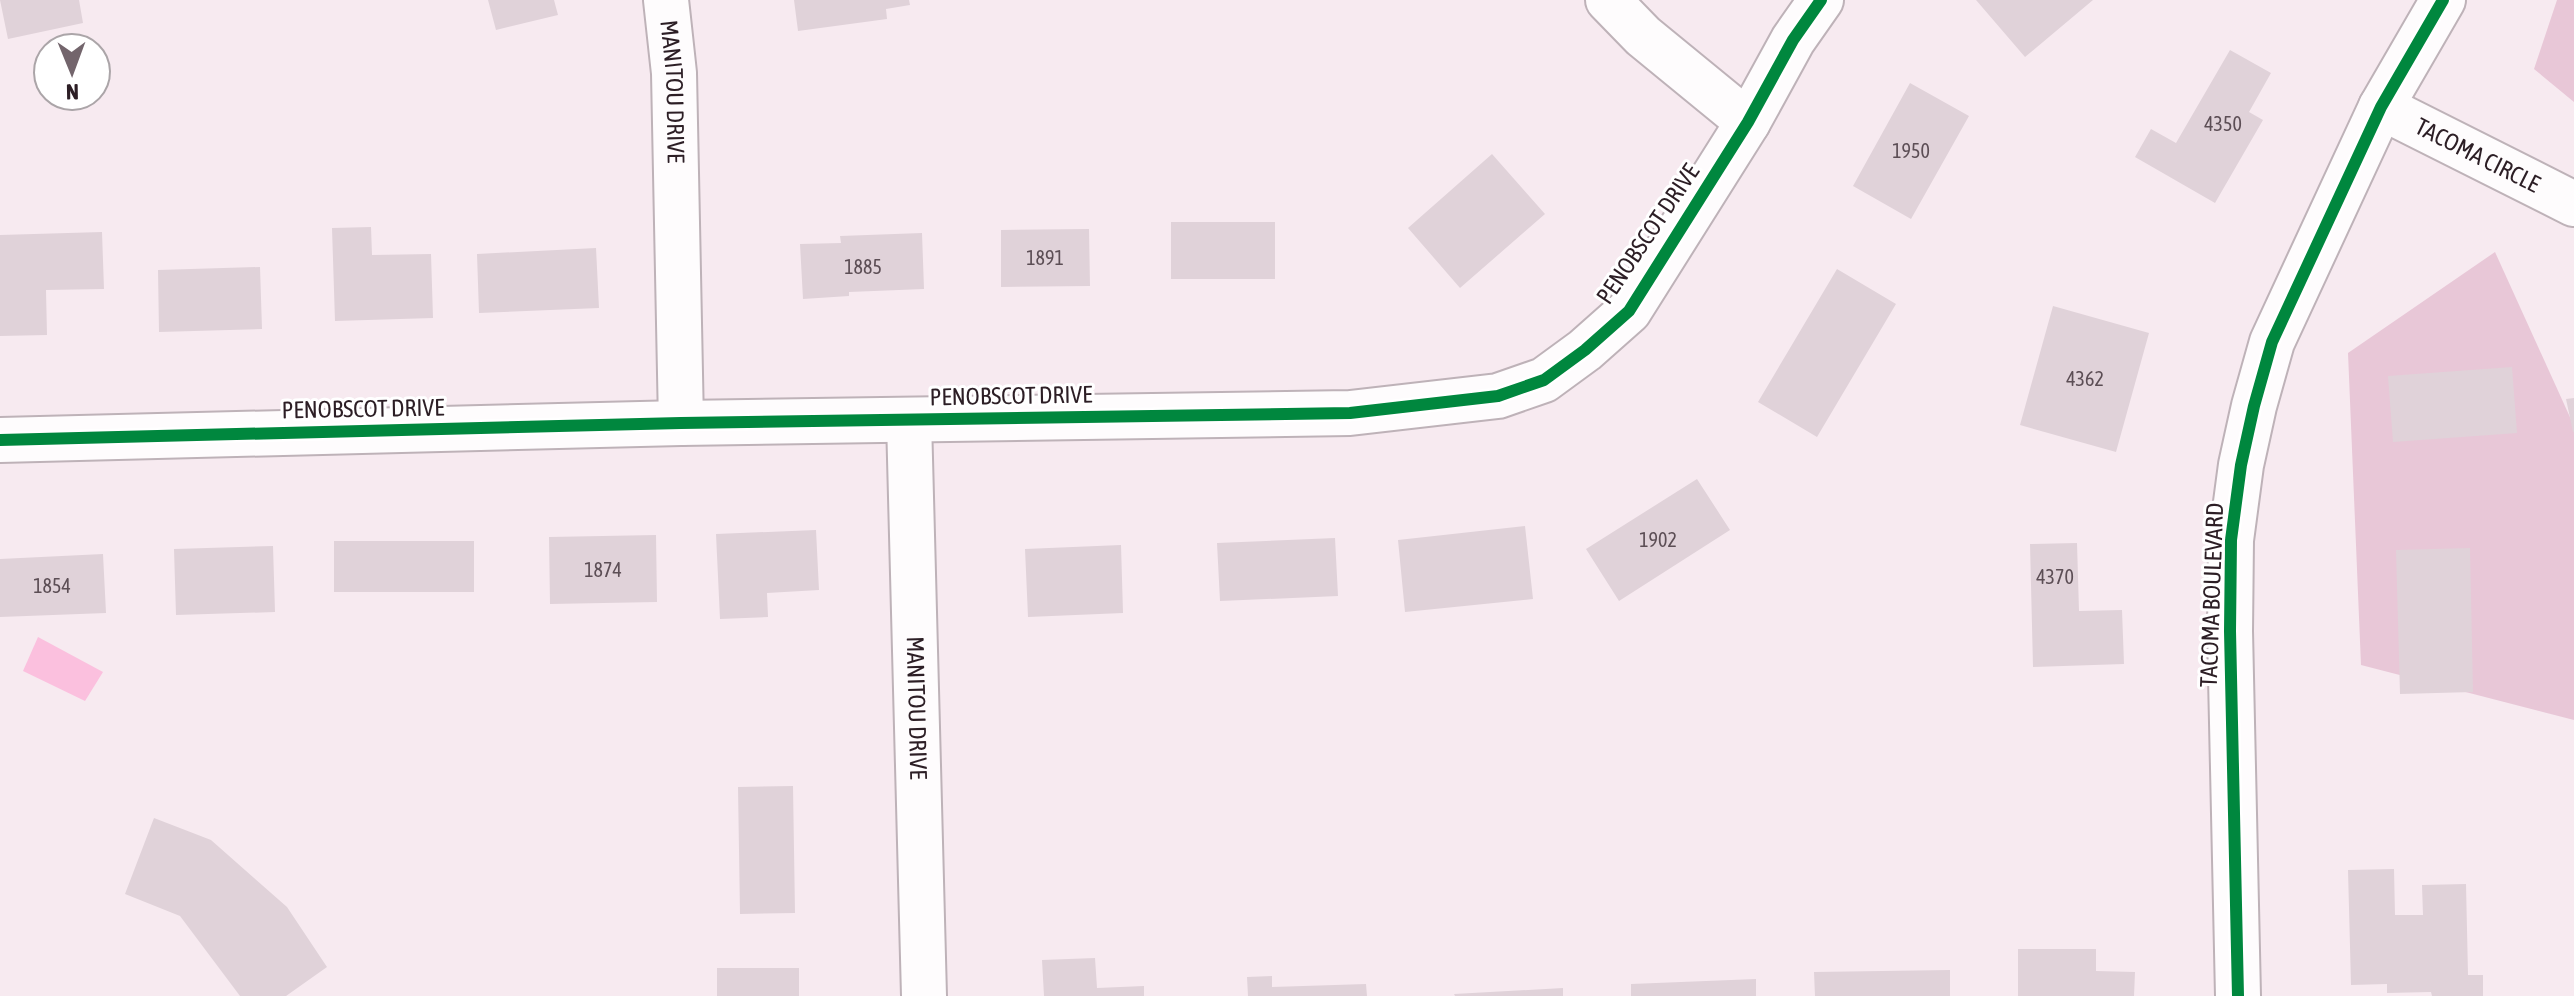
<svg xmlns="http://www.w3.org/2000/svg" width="2574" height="996" font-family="'Asap Condensed',sans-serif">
	<rect width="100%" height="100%" fill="#f7eaf0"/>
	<path fill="#e8c7d7" d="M2557,0H2574V102L2534,69Z
		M2495,252L2574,426V720L2361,665L2348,353Z"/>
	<path fill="#fbc0de" d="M38,637L103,672L85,701L23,671Z"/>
	<path fill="#e0d2d9" d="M0,0H79L83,23L8,39Z
		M488,0H554L558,15L496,30Z
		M794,0H909L910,5L886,9L887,19L798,31Z
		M1976,0H2093L2025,57Z
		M2230,50L2271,73L2249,112L2263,120L2215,203L2135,157L2151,129L2176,143Z
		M1910,83L1969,116L1911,219L1853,186Z
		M1492,154L1545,214L1460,288L1408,228Z
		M1171,222H1275V279H1171Z
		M371,227L372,255L431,254L433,318L335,321L332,228Z
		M1089,229L1090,286L1001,287V230Z
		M102,232L104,289L46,290L47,335L0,336V235Z
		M922,233L924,289L849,292V296L803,299L800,244L841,243L840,236Z
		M596,248L599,308L479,313L477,254Z
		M260,267L262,329L159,332L158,270Z
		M1837,269L1896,304L1817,437L1758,402Z
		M2053,306L2149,333L2116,452L2020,425Z
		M2512,367L2517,433L2393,442L2388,376Z
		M2574,398V432H2573L2566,399Z
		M1697,479L1730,530L1619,601L1586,549Z
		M1525,526L1533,599L1405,612L1398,540Z
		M816,530L819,590L767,593L768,617L720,619L716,534Z
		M656,535L657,602L550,604L549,537Z
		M1335,538L1338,596L1220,601L1217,543Z
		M334,541H474V592H334Z
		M2077,543L2079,611L2122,610L2124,664L2033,667L2030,544Z
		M1121,545L1123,613L1028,617L1025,549Z
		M273,546L275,612L176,615L174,549Z
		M2470,548L2473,692L2400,694L2396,550Z
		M103,554L106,613L0,617V559Z
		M793,786L795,913L740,914L738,787Z
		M154,818L211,840L287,907L327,967L286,996H240L180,916L125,894Z
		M2394,869L2395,915H2423L2422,885L2466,884L2468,975H2483V996H2432L2431,992L2387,993V984L2351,985L2348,870Z
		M2018,949H2096V971L2135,972L2134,996H2018Z
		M1095,958L1097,988L1144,986V996H1044L1042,960Z
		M717,968H799V996H717Z
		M1950,970V996H1815L1814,972Z
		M1272,976V987L1366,984L1367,996H1248L1247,977Z
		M1756,979V996H1631V984Z
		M1563,988V996H1455L1454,994Z"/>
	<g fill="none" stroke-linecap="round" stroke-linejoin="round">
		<g stroke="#beb2b8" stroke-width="48">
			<g id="minor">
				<path id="s1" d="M666,0L674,73L681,423"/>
				<path d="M1608,0L1643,36L1748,122"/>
				<path id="s2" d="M2381,107L2574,204"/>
				<path id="s3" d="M909,420L924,996"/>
				<path d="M0,440L681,423L1350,413L1498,396L1544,380L1585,350L1629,311L1748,122L1793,40L1821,0"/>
				<path d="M2238,996L2230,631L2231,540L2241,465L2254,406L2272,342L2381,107L2443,0"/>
			</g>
		</g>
		<use href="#minor" stroke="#fefcfd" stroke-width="44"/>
		<g stroke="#fff" stroke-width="17">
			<path id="cycleway" d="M0,440L681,423L1350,413L1498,396L1544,380L1585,350L1629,311L1748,122L1793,40L1821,0
				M2238,996L2230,631L2231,540L2241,465L2254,406L2272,342L2381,107L2443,0"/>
		</g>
		<use href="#cycleway" stroke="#00873e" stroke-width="12"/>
	</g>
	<g text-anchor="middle" stroke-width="6" stroke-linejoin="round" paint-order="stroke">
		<g font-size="20" fill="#5c4e55">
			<text x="2223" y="131">4350</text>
			<text x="1911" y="158">1950</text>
			<text x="1045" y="265">1891</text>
			<text x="863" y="274">1885</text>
			<text x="2085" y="386">4362</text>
			<text x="1658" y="547">1902</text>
			<text x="603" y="577">1874</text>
			<text x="2055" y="584">4370</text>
			<text x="52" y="593">1854</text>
		</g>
		<g font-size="24" fill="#2c1e25" stroke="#fff">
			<text dy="8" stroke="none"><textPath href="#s1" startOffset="92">MANITOU DRIVE</textPath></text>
			<text dy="8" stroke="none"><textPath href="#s2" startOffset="108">TACOMA CIRCLE</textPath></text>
			<text transform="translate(1648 234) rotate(-56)" y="8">PENOBSCOT DRIVE</text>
			<text transform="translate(1011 396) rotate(-1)" y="8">PENOBSCOT DRIVE</text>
			<text transform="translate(363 409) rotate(-1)" y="8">PENOBSCOT DRIVE</text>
			<text transform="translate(2212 595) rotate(-88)" y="8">TACOMA BOULEVARD</text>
			<text dy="8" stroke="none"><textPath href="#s3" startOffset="288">MANITOU DRIVE</textPath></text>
		</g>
	</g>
	<g transform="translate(72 72) rotate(179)"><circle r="38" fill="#ffffff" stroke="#aba5a8" stroke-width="2"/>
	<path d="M0-6L14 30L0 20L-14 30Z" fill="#73656c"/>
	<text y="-12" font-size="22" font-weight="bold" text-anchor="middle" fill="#2c1e25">N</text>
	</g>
</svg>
